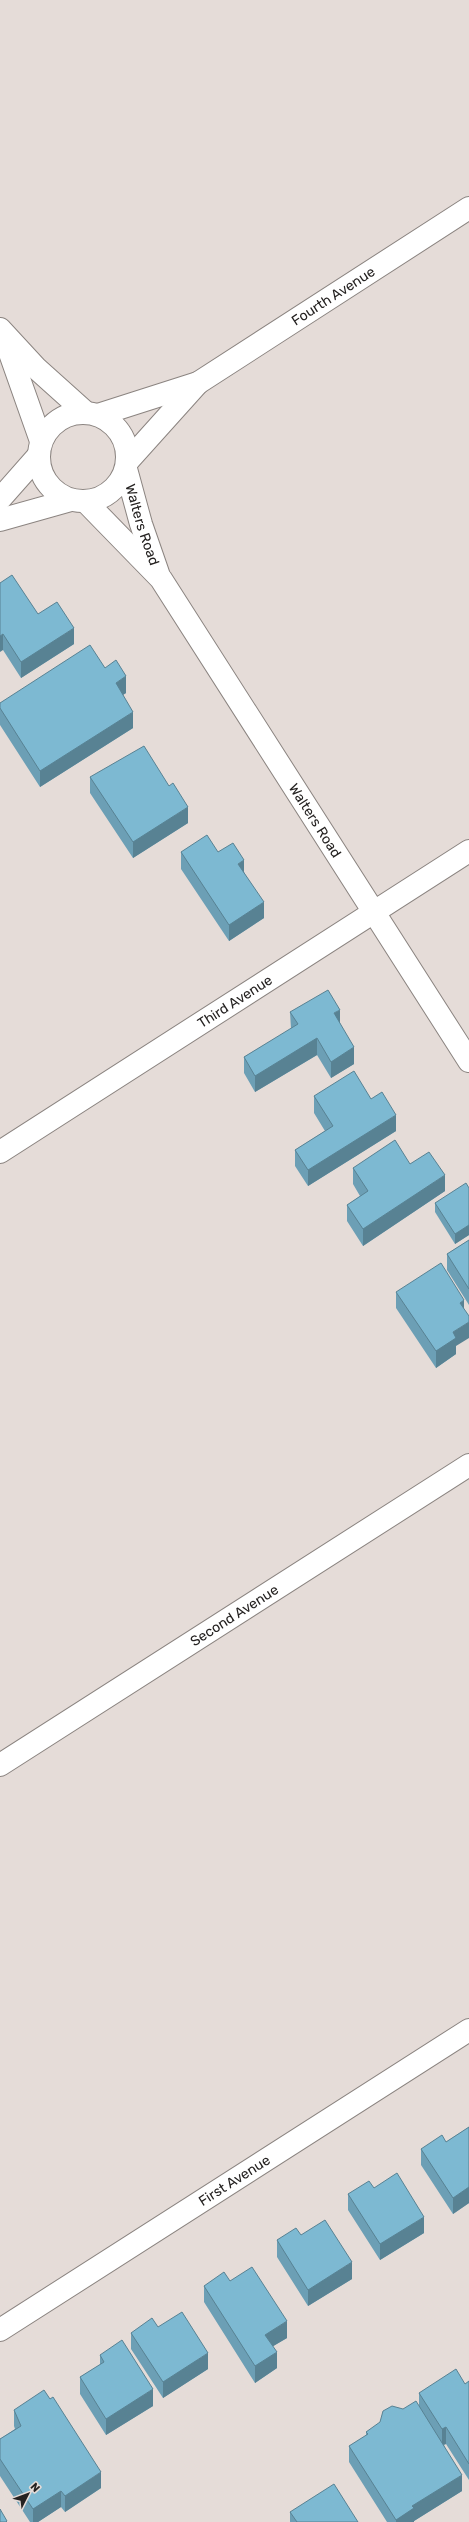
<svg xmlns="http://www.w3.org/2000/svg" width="469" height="2522" font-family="Rubik,sans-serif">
	<rect width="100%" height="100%" fill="#e5dcd8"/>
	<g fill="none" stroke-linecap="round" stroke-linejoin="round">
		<g stroke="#8b8480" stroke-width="24">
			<g id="street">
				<path d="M0,329L36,368L85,412"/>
				<path d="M6,342L41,441"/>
				<circle cx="83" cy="457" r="44"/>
				<path d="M98,415L198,383"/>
				<path id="s1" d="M127,462L198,383L469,208"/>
				<path id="s2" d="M126,469L141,524L158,573"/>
				<path d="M0,499L38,456"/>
				<path id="s3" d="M86,502L161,579L469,1061"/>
				<path d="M0,520L71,500"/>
				<path id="s4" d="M0,1152L469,851"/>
				<path id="s5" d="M0,1765L469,1465"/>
				<path id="s6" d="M0,2330L469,2030"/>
			</g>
		</g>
		<use href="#street" stroke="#fff" stroke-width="22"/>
	</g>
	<path fill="#6c9fb5" d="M0,583L74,644L21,678L3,650Z
		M105,668L126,693L123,695L133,728L40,787L0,725V703Z
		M90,777L188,823L133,858L90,793Z
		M181,852H218L244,872L264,918L229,941L181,869Z
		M290,1012L340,1023L354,1064L331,1078L317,1055L255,1092L244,1073V1057L291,1029Z
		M314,1096L371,1099L396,1131L308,1186L295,1166V1150L325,1131L314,1113Z
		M410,1164L445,1191L363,1246L347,1221V1205L360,1196L353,1184V1168Z
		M469,1188V1235L455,1244L435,1212V1203Z
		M469,1240V1305L447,1270V1254Z
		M396,1292L456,1346V1354L436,1368L396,1308Z
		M469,2127V2203L453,2214L421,2165V2149L446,2142Z
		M374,2188L424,2233L380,2260L348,2210V2194Z
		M301,2235L352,2279L308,2306L277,2257V2240Z
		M230,2281L287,2338L273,2346L277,2368L255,2383L204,2302V2286Z
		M158,2327L208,2369L163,2398L131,2349V2333Z
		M100,2355L153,2406L106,2435L80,2394V2377L100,2365Z
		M469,2381V2480L446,2444L444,2445L462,2491L414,2521V2522H387L349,2462V2446L366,2436V2432L419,2406V2393L465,2384Z
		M14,2410L101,2488L65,2512L61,2507L38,2522H30L0,2476V2439L15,2429L14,2426Z
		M290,2512L358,2522H290Z"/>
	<path fill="#588293" d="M74,628V644L21,678V662Z
		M3,634V650L0,652V636Z
		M126,676V693L116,699V683Z
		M133,712V728L40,787V771Z
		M188,807V823L133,858V842Z
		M244,860V877L238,864Z
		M264,902V918L229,941V925Z
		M340,1010V1026L334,1013Z
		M317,1038V1055L255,1092V1076Z
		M354,1047V1064L331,1078V1062Z
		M396,1115V1131L308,1186V1170Z
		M445,1175V1191L363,1246V1229Z
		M469,1225V1235L455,1244V1234Z
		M464,1300V1316L460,1303Z
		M469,1322V1338L456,1346V1354L436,1368V1351L453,1332Z
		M469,2187V2203L453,2214V2198Z
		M424,2217V2233L380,2260V2244Z
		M352,2262V2279L308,2306V2290Z
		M287,2321V2338L265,2351V2335Z
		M277,2352V2368L255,2383V2366Z
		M208,2353V2369L163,2398V2382Z
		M153,2389V2406L106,2435V2419Z
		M446,2427V2444L442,2445V2429Z
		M101,2472V2488L65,2512V2496Z
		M462,2475V2491L414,2521V2522H396V2520L412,2506Z
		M61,2491V2507L38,2522H33V2509Z"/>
	<path fill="#7db9d2" stroke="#588293" d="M12,575L38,614L57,602L74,628L21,662L3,634L0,636V583Z
		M90,645L105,668L116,660L126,676L116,683L133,712L40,771L0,708V703Z
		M144,746L169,786L173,783L188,807L133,842L90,777Z
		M207,835L218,852L233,843L244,860L238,864L264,902L229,925L181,852Z
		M328,990L340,1010L334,1013L354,1047L331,1062L317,1038L255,1076L244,1057L298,1024L290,1012Z
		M354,1071L371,1099L382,1092L396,1115L308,1170L295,1150L333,1126L314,1096Z
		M395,1140L410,1164L429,1152L445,1175L363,1229L347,1205L368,1191L353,1168Z
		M466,1183L469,1188V1225L455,1234L435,1203Z
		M469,1240V1289L447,1254Z
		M441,1263L464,1300L460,1303L469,1316V1322L453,1332L456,1338L436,1351L396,1292Z
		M469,2127V2187L453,2198L421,2149L442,2135L446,2142Z
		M397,2173L424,2217L380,2244L348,2194L369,2181L374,2188Z
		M325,2220L352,2262L308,2290L277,2240L296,2228L301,2235Z
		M252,2267L287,2321L265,2335L277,2352L255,2366L204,2286L224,2272L230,2281Z
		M182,2312L208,2353L163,2382L131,2333L152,2318L158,2327Z
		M122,2340L153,2389L106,2419L80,2377L104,2362L100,2355Z
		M456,2369L465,2384L469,2381V2464L446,2427L442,2429L419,2393Z
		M44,2390L50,2399L53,2397L101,2472L65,2496L61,2491L33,2509L0,2459V2439L21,2426L14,2410Z
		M416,2401L462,2475L412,2506L414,2508L396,2520L349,2446L368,2434L366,2432L380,2422L383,2411L392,2406L403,2409Z
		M334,2484L358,2522H297L290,2512Z
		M0,2509L7,2521L6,2522H0Z"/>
	<g text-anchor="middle" stroke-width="4" stroke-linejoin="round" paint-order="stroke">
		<g font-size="14" fill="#252221" stroke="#e5dcd8">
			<text dy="5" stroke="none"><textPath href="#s1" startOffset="267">Fourth Avenue</textPath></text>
			<text dy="5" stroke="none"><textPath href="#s2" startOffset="58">Walters Road</textPath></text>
			<text dy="5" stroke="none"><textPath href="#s3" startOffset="394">Walters Road</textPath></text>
			<text dy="5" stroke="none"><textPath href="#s4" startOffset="279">Third Avenue</textPath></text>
			<text dy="5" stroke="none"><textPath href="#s5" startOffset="278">Second Avenue</textPath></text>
			<text dy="5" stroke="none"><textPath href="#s6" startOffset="278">First Avenue</textPath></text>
		</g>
	</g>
	<g transform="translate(28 2494) rotate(48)" stroke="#e5dcd8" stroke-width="3" paint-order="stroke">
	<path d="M0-3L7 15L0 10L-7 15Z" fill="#252221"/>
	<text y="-6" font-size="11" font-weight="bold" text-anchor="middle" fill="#252221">N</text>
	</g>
</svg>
